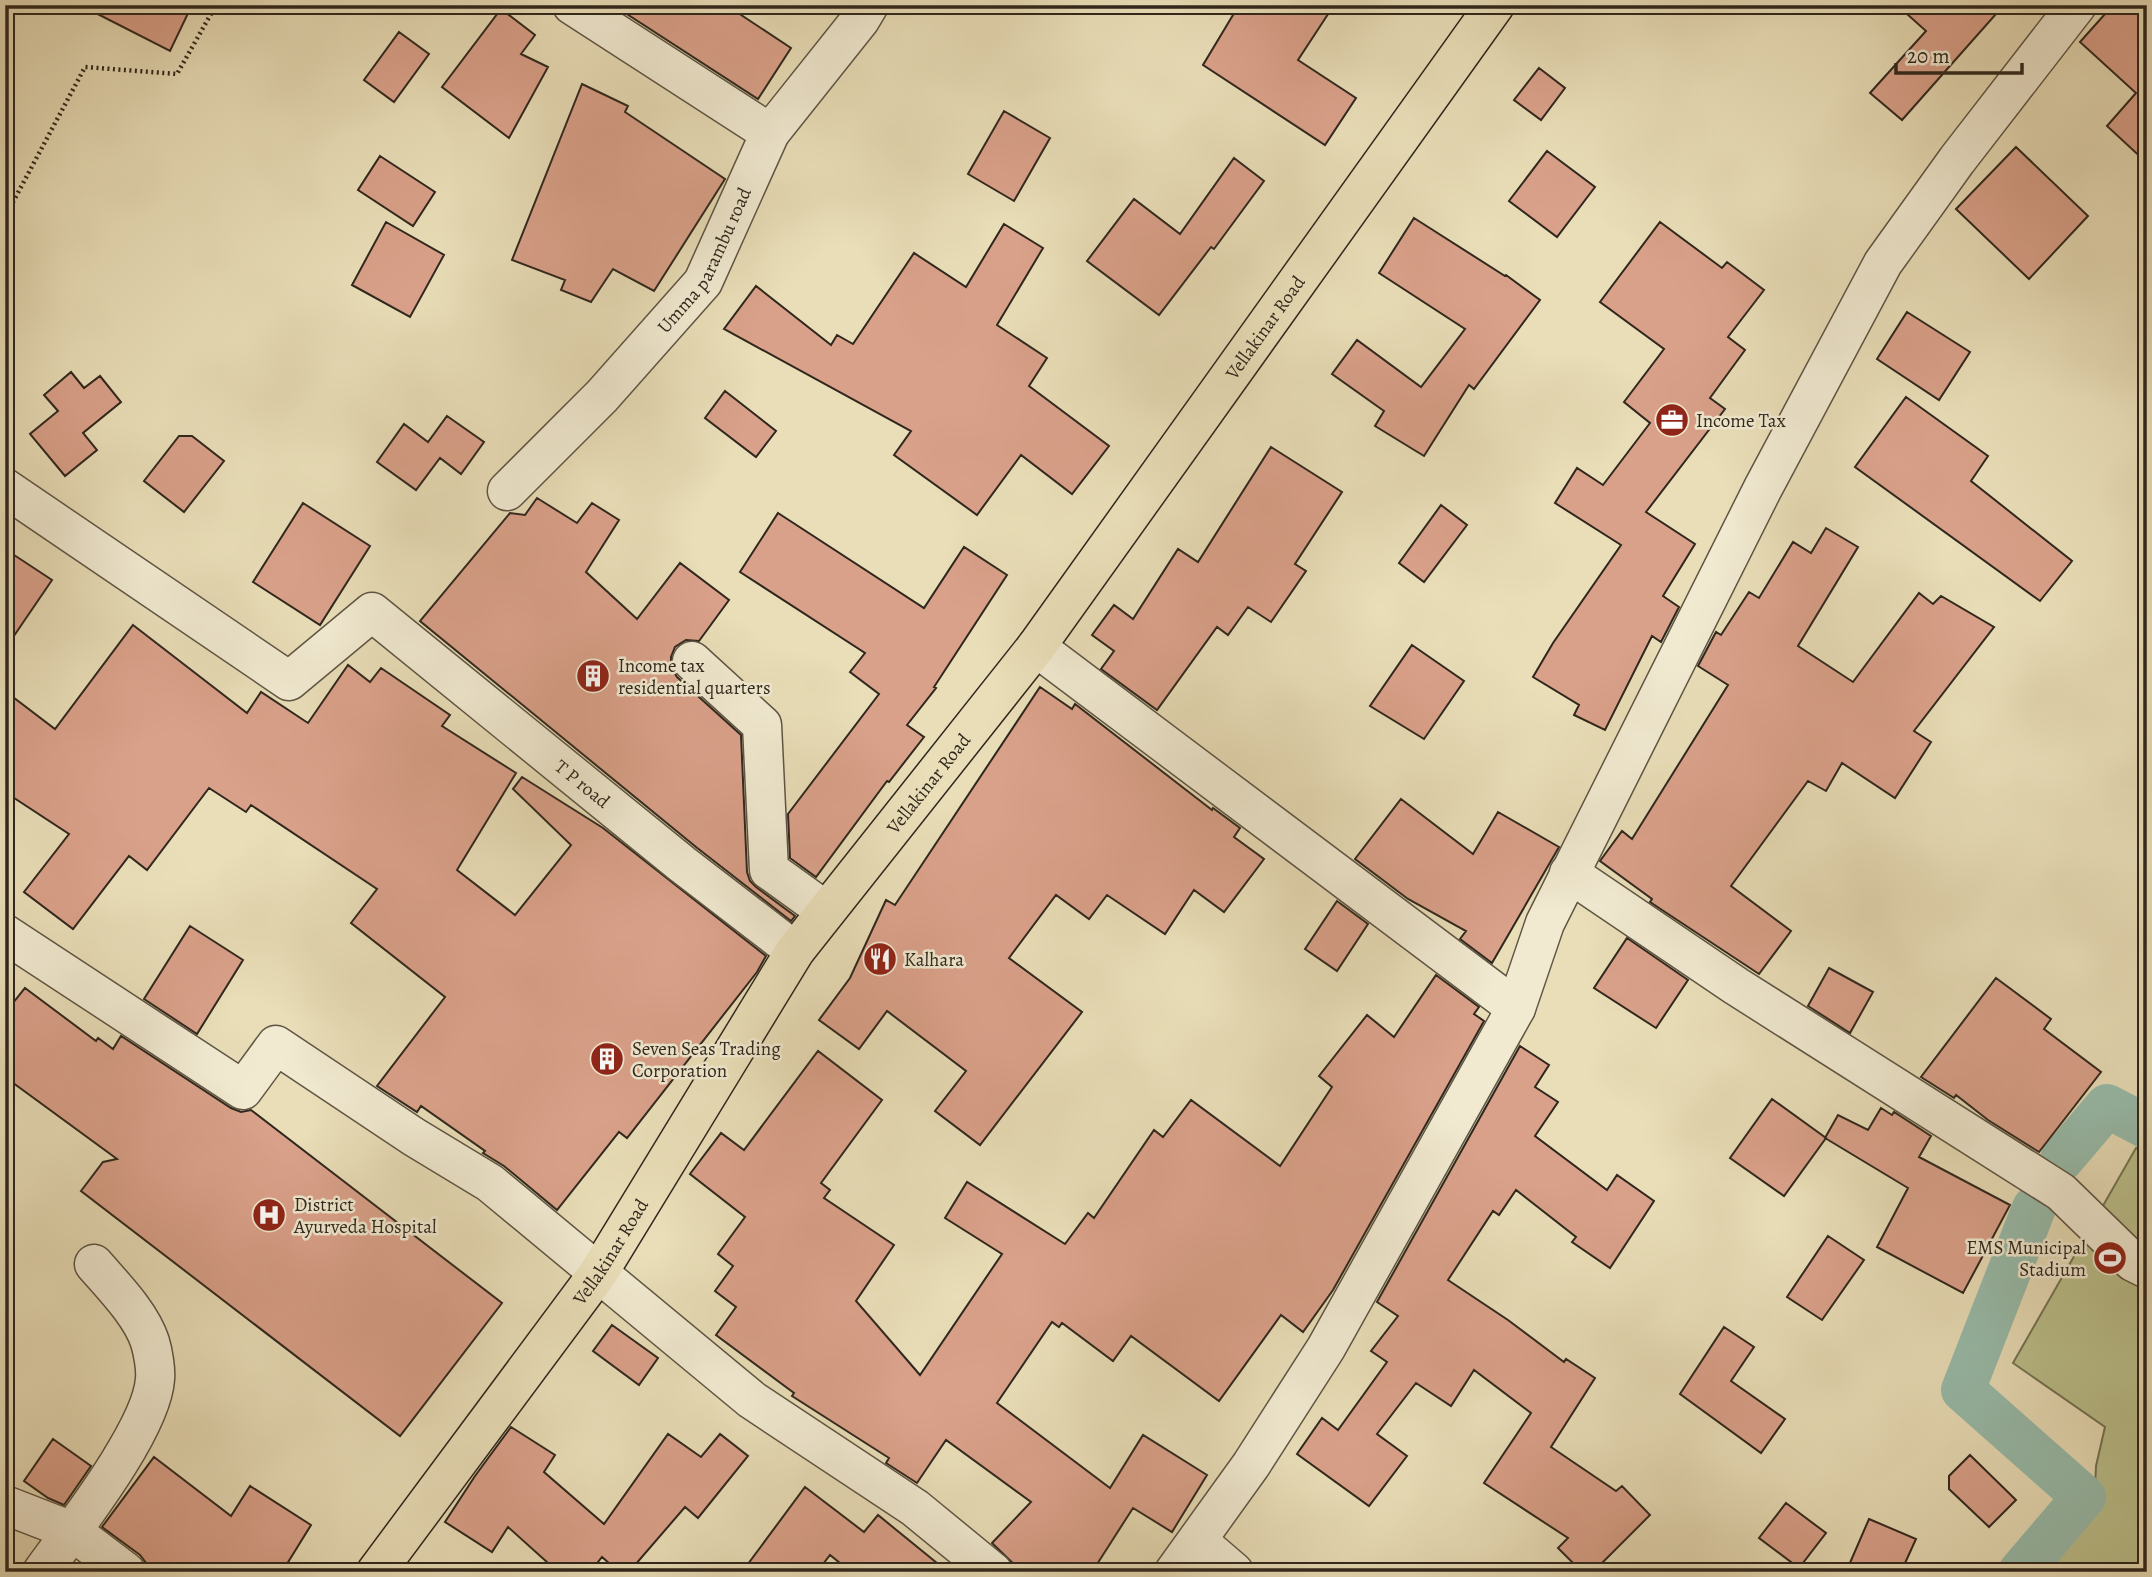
<svg xmlns="http://www.w3.org/2000/svg" width="2152" height="1577" font-family="Alegreya,serif">
	<rect width="100%" height="100%" fill="#e9deb8"/>
	<filter id="stains"><feTurbulence type="fractalNoise" baseFrequency=".00286" numOctaves="4"/><feColorMatrix values="0 0 0 0 .2 0 0 0 0 .09 0 0 0 0 .02 0 0 0 .5 -.17"/></filter>
	<radialGradient id="worn" r=".72"><stop offset=".6" stop-color="#630" stop-opacity="0"/><stop offset="1" stop-color="#630" stop-opacity=".3"/></radialGradient>
	<path fill="#bbc08c" stroke="#757454" stroke-width="2" d="M2136,1148L2147,1153V1572H2046L2094,1510L2096,1466L2105,1427L2013,1363Z"/>
	<g fill="none" stroke-linecap="round" stroke-linejoin="round">
		<path stroke="#98bcab" stroke-width="44" d="M2062,1159L2107,1106L2147,1127
			M2020,1572L2084,1497L1963,1390L2034,1208"/>
	</g>
	<path fill="#daa18a" stroke="#2f271d" stroke-width="2" d="M80,5H192L170,51Z
		M613,5H726L791,48L758,99Z
		M1239,5H1334L1298,60L1356,98L1325,145L1203,65Z
		M1897,5H2004L1902,120L1870,93L1926,31Z
		M2113,5H2147V163L2107,126L2136,93L2080,42Z
		M501,9L535,35L521,54L548,67L509,138L442,87Z
		M399,32L429,54L394,102L364,80Z
		M1539,68L1565,88L1541,120L1514,100Z
		M582,84L628,106L625,112L725,179L654,291L613,269L591,302L561,290L565,280L512,260Z
		M1004,111L1050,138L1014,201L968,174Z
		M2016,147L2088,216L2029,279L1956,209Z
		M1547,151L1595,187L1557,237L1509,201Z
		M380,156L435,192L413,226L358,190Z
		M1234,158L1264,181L1214,249L1211,247L1159,315L1087,261L1134,199L1180,234Z
		M1414,218L1505,276L1506,275L1540,300L1474,389L1469,385L1424,456L1375,426L1384,411L1332,374L1357,340L1421,387L1465,329L1379,273Z
		M386,222L444,255L410,317L352,285Z
		M1660,222L1722,268L1727,262L1764,290L1728,337L1745,350L1710,398L1725,409L1646,512L1695,544L1663,596L1679,607L1661,642L1652,636L1605,730L1574,715L1579,705L1533,677L1553,643L1621,545L1555,503L1577,468L1603,485L1650,423L1624,402L1664,349L1600,302Z
		M1004,224L1043,248L997,325L1047,358L1029,386L1109,446L1072,494L1021,455L977,515L894,455L911,431L724,329L756,286L831,345L837,335L853,344L914,253L966,287Z
		M1907,312L1970,352L1939,400L1877,359Z
		M71,372L84,388L100,376L121,402L83,433L97,450L65,476L30,434L58,411L44,395Z
		M725,391L776,431L756,457L705,418Z
		M1906,397L1988,456L1971,481L2072,561L2040,601L1855,467Z
		M447,416L484,442L461,474L440,458L416,490L377,462L404,424L428,442Z
		M179,436H192L224,461L184,512L144,481Z
		M1271,447L1342,492L1295,564L1306,571L1271,622L1248,607L1228,635L1217,627L1157,710L1101,669L1114,651L1092,635L1114,605L1133,619L1178,549L1198,562Z
		M537,498L577,523L592,503L619,520L586,572L637,619L680,563L729,600L699,641L686,640L675,647L671,657V667L677,677L741,735L747,872L750,881L756,887L795,916L791,921L696,847L420,621L510,513L525,515Z
		M303,503L370,546L320,625L253,582Z
		M1441,505L1467,525L1424,582L1399,563Z
		M778,513L924,608L964,547L1007,575L934,687L936,688L907,725L924,737L889,782L887,781L816,877L790,858L788,814L879,694L850,672L865,653L740,572Z
		M1826,528L1858,547L1798,646L1853,682L1919,593L1933,604L1941,596L1994,627L1914,731L1931,742L1895,798L1842,763L1826,791L1808,781L1731,886L1791,931L1759,974L1650,902L1652,899L1600,861L1622,831L1632,839L1728,685L1698,666L1716,632L1721,635L1749,592L1759,598L1793,542L1811,553Z
		M5,549L52,580L5,649Z
		M133,625L247,713L261,692L308,723L348,665L370,682L381,668L450,715L442,726L516,773L457,870L515,915L571,845L513,789L522,777L603,828L766,956L757,972L627,1138L619,1132L557,1210L504,1166L483,1153L485,1151L421,1106L417,1112L377,1086L445,997L351,923L377,889L251,805L246,812L209,788L147,870L129,856L73,929L24,892L69,834L5,792V691L55,729Z
		M1412,645L1464,681L1424,739L1370,706Z
		M1040,687L1072,709L1075,704L1212,810L1213,808L1240,828L1234,837L1264,859L1224,912L1194,890L1165,934L1107,895L1089,919L1056,895L1009,958L1082,1012L980,1145L935,1111L966,1071L887,1011L859,1049L819,1020L850,978L886,900L895,905Z
		M1401,799L1473,854L1498,812L1559,847L1492,963L1460,939L1466,931L1408,899L1355,859Z
		M1337,901L1368,924L1337,971L1305,949Z
		M190,926L243,960L197,1034L144,999Z
		M1627,938L1688,980L1656,1028L1594,988Z
		M1829,968L1873,992L1850,1033L1808,1006Z
		M1436,975L1479,1007L1474,1014L1484,1021L1333,1290L1303,1332L1281,1315L1219,1401L1131,1336L1113,1361L1062,1323L1059,1327L1052,1322L997,1403L1110,1488L1143,1435L1207,1475L1172,1532L1133,1508L1092,1572H1022L992,1543L1031,1502L946,1440L917,1483L886,1463L889,1458L792,1396L794,1393L716,1335L736,1307L715,1291L733,1266L718,1254L745,1217L690,1174L721,1133L744,1150L818,1051L882,1100L821,1183L830,1190L824,1198L894,1245L856,1301L920,1375L1002,1254L945,1218L967,1182L1065,1244L1088,1213L1094,1218L1154,1130L1163,1137L1191,1100L1280,1166L1332,1087L1319,1076L1367,1015L1394,1037Z
		M1996,978L2051,1019L2044,1029L2101,1072L2039,1152L1988,1120L1956,1095L1954,1098L1921,1077Z
		M25,988L96,1041L98,1038L113,1049L121,1036L231,1108L241,1112L251,1110L502,1303L400,1436L81,1191L103,1162L117,1159L5,1077V1013Z
		M1520,1046L1549,1065L1535,1087L1558,1102L1535,1136L1607,1190L1617,1175L1654,1201L1610,1268L1572,1242L1576,1237L1516,1190L1499,1215L1493,1211L1448,1280L1508,1320L1564,1362L1566,1359L1595,1378L1551,1447L1616,1491L1622,1486L1650,1515L1593,1572H1582L1558,1548L1568,1538L1484,1483L1531,1413L1474,1370L1451,1406L1416,1383L1377,1434L1407,1456L1369,1506L1297,1454L1322,1418L1338,1430L1387,1362L1371,1351L1398,1316L1377,1302Z
		M1772,1099L1826,1138L1784,1196L1730,1158Z
		M1881,1108L1892,1115L1894,1112L1931,1136L1919,1157L2010,1205L1963,1293L1877,1247L1908,1188L1825,1138L1838,1115L1868,1130Z
		M1828,1236L1864,1260L1822,1320L1787,1297Z
		M612,1325L658,1358L639,1385L593,1351Z
		M1724,1327L1754,1347L1731,1381L1785,1419L1761,1453L1680,1394Z
		M511,1427L555,1455L544,1472L604,1524L668,1434L701,1457L720,1434L748,1456L698,1518L685,1507L629,1572H619L602,1557L590,1572H558L508,1527L492,1552L445,1522L475,1476Z
		M53,1439L91,1466L64,1505L48,1498L24,1481Z
		M1970,1455L2016,1500L1989,1527L1949,1489V1476Z
		M154,1457L231,1516L250,1486L311,1525L282,1572H147L146,1563L140,1555L102,1527Z
		M805,1487L864,1532L878,1515L948,1572H851L830,1555L817,1572H742Z
		M1786,1503L1826,1533L1799,1568L1759,1538Z
		M1869,1519L1916,1539L1901,1572H1846Z"/>
	<g fill="none" stroke-linecap="round" stroke-linejoin="round">
		<g stroke="#5e5544" stroke-width="41">
			<g id="minor">
				<path d="M572,5L770,133"/>
				<path id="s1" d="M5,488L289,681L372,612L682,864L795,951"/>
				<path id="s2" d="M507,491L602,396L703,282L770,133L860,20L869,5"/>
				<path d="M1036,647L1516,1008"/>
				<path d="M692,661L762,725L769,870L826,911"/>
				<path d="M1569,873L1736,986L2061,1192L2133,1262L2147,1269"/>
				<path d="M5,934L243,1090L276,1045L414,1137L490,1183L752,1400L915,1508L993,1572"/>
				<path d="M5,1505L72,1531L126,1572"/>
				<path d="M1198,1541L1234,1572"/>
				<path d="M42,1572C73,1529 152,1429 155,1379C156,1369 153,1352 150,1342C141,1314 113,1286 94,1264"/>
				<path d="M1174,1572L1251,1465L1326,1348L1516,1008L1545,923L1763,488L1883,263L1957,160L2077,5"/>
			</g>
		</g>
		<g stroke="#2f271d" stroke-width="41">
			<g id="major">
				<path id="s3" d="M376,1572L599,1272L795,951L1036,647L1495,5"/>
			</g>
		</g>
		<path stroke="#2f271d" stroke-width="4.5" stroke-dasharray="2 3.5" stroke-linecap="butt" d="M5,217L85,67L177,74L216,5"/>
		<use href="#minor" stroke="#f1ead1" stroke-width="38"/>
		<use href="#major" stroke="#e9deb8" stroke-width="38"/>
	</g>
	<defs>
		<g id="office-disc" transform="scale(1.75)"><circle r="9.5" fill="#8f2418" stroke="#f1ead1"/><path d="M-6-3h4V-5.5h4V-3h4V5H-6ZM-1-4.5V-3h2v-1.5ZM-6 0V1H6V0Z" fill="#fff"/></g>
		<g id="building-disc" transform="scale(1.75)"><circle r="9.5" fill="#8f2418" stroke="#f1ead1"/><path d="M-4-6H4V6H1V3H-1V6H-4ZM-2.5-4.3h1.7v1.8h-1.7ZM.8-4.3h1.7v1.8H.8ZM-2.5-1h1.7V.8h-1.7ZM.8-1h1.7V.8H.8Z" fill="#fff"/></g>
		<g id="restaurant-disc" transform="scale(1.75)"><circle r="9.5" fill="#8f2418" stroke="#f1ead1"/><path d="M-5-6h1v4h1v-4h1v4h1v-4h1v5L-1.5 .5V6h-2V.5L-5-1ZM5-6V6H3V1.5H1.5Q1.5-4 5-6Z" fill="#fff"/></g>
		<g id="hospital-disc" transform="scale(1.75)"><circle r="9.5" fill="#8f2418" stroke="#f1ead1"/><path d="M-5-5h3v3.5h4V-5h3V5h-3V1.5h-4V5h-3Z" fill="#fff"/></g>
		<g id="stadium-disc" transform="scale(1.75)"><circle r="9.5" fill="#8f2418" stroke="#f1ead1"/><path d="M0-5a6.5 5 0 1 0 0 10a6.5 5 0 1 0 0-10ZM-3.5-1.8h7v3.6h-7Z" fill="#fff"/></g>
	</defs>
	<g fill-rule="evenodd">
		<use href="#office-disc" x="1672" y="420"/>
		<use href="#building-disc" x="593" y="676"/>
		<use href="#restaurant-disc" x="880" y="959"/>
		<use href="#building-disc" x="607" y="1059"/>
		<use href="#hospital-disc" x="269" y="1215"/>
		<use href="#stadium-disc" x="2110" y="1258"/>
	</g>
	<g text-anchor="middle" stroke-width="5" stroke-linejoin="round" paint-order="stroke">
		<g font-size="19" fill="#2f271d" stroke="#f1ead1">
			<text dy="7" stroke="none"><textPath href="#s2" startOffset="306">Umma parambu road</textPath></text>
			<text dy="7" stroke="none"><textPath href="#s3" startOffset="1531">Vellakinar Road</textPath></text>
			<text dy="7" stroke="none"><textPath href="#s1" startOffset="723">T P road</textPath></text>
			<text dy="7" stroke="none"><textPath href="#s3" startOffset="964">Vellakinar Road</textPath></text>
			<text dy="7" stroke="none"><textPath href="#s3" startOffset="397">Vellakinar Road</textPath></text>
		</g>
		<g font-size="19" fill="#2f271d" stroke="#f1ead1" text-anchor="start">
			<text x="1696" y="427">Income Tax</text>
			<text x="618" y="672">Income tax<tspan x="618" dy="22">residential quarters</tspan></text>
			<text x="904" y="966">Kalhara</text>
			<text x="632" y="1055">Seven Seas Trading<tspan x="632" dy="22">Corporation</tspan></text>
			<text x="294" y="1211">District<tspan x="294" dy="22">Ayurveda Hospital</tspan></text>
			<text x="2086" y="1254" text-anchor="end">EMS Municipal<tspan x="2086" dy="22">Stadium</tspan></text>
		</g>
	</g>
	<rect width="2152" height="1577" fill="none" stroke="#e9deb8" stroke-width="28"/>
	<rect x="7" y="7" width="2138" height="1563" fill="none" stroke="#2f271d" stroke-width="3.5"/>
	<rect x="14" y="14" width="2124" height="1549" fill="none" stroke="#2f271d" stroke-width="2"/>
	<path d="M1896 63v10h126v-10" fill="none" stroke="#2f271d" stroke-width="3.5"/>
	<text x="1907" y="63" font-size="21" fill="#2f271d" stroke="#f1ead1" stroke-width="5" paint-order="stroke">20 m</text>
	<rect width="100%" height="100%" filter="url(#stains)"/>
	<rect width="100%" height="100%" fill="url(#worn)"/>
</svg>
